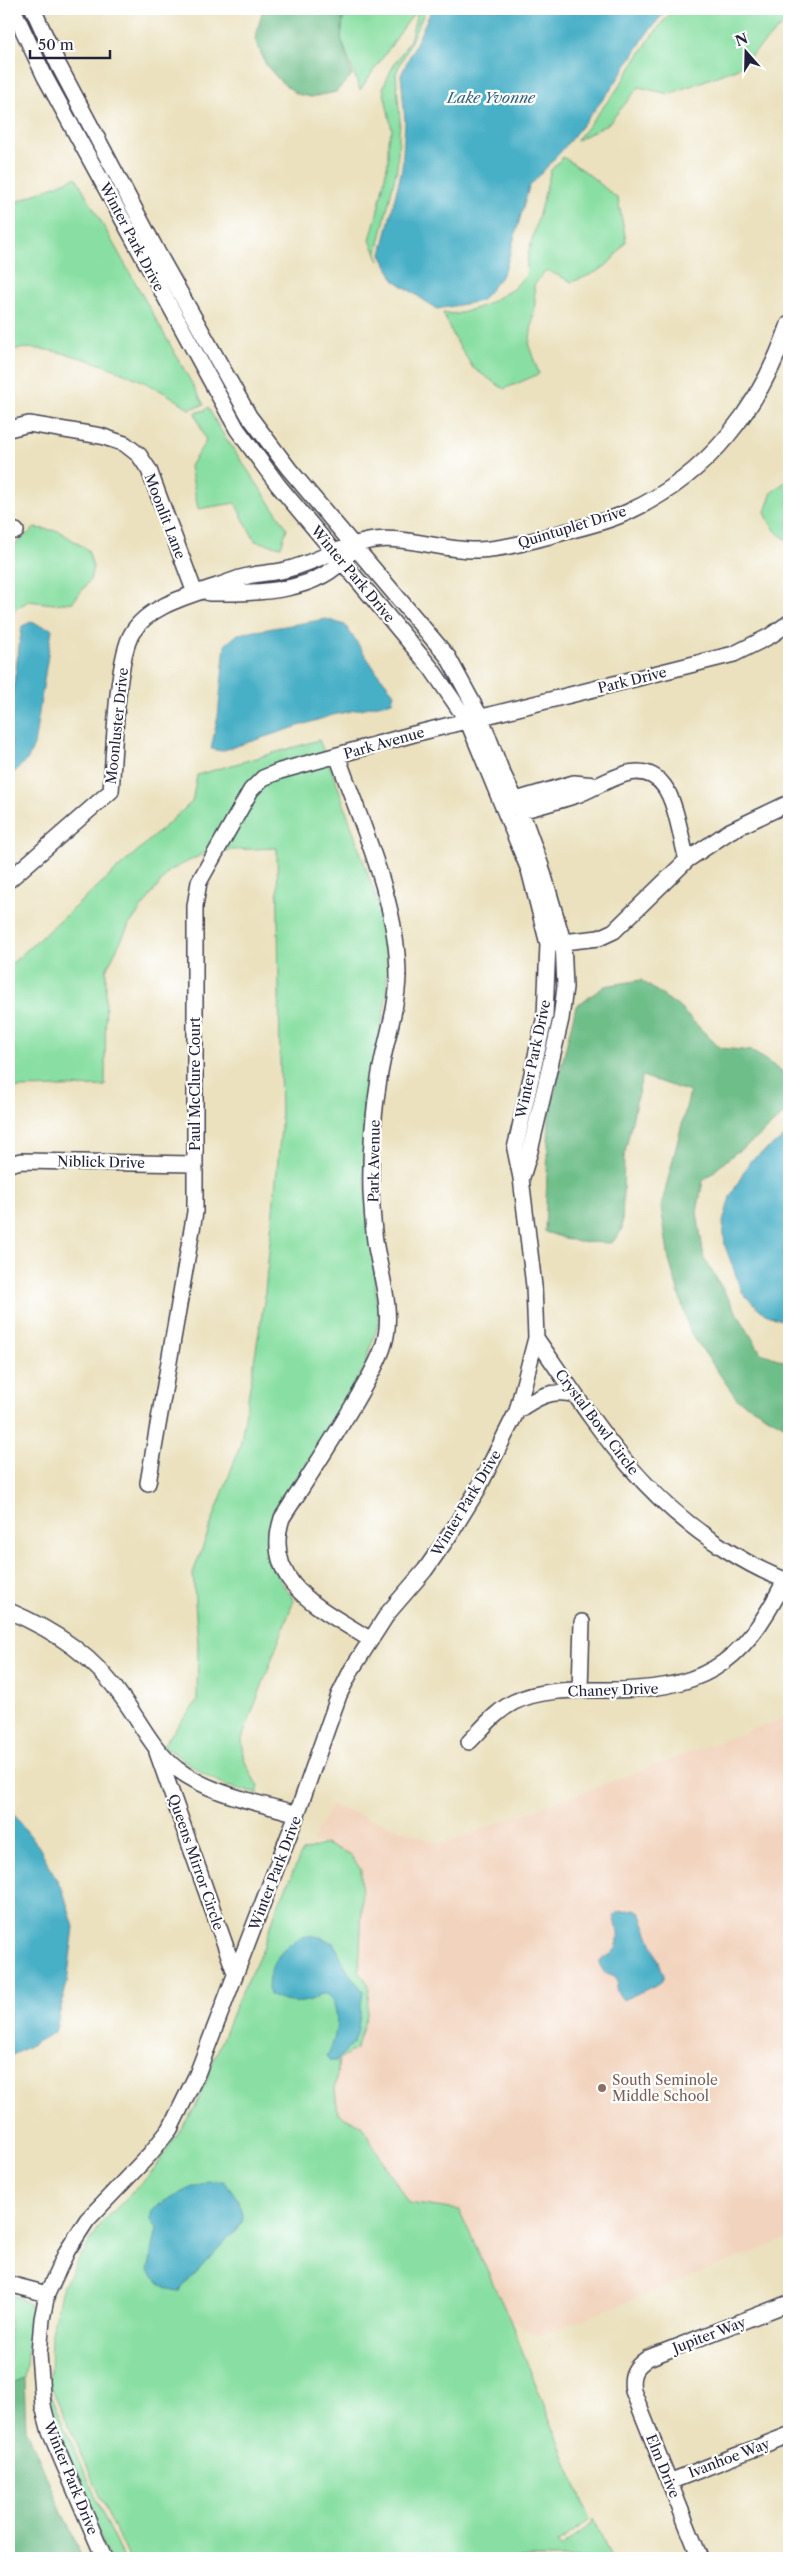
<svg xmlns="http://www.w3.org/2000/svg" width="798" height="2567" font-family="'Libre Caslon Text',serif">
	<rect width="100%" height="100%" fill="#fff"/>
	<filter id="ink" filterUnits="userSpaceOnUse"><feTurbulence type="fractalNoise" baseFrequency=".02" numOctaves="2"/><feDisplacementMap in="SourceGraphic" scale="10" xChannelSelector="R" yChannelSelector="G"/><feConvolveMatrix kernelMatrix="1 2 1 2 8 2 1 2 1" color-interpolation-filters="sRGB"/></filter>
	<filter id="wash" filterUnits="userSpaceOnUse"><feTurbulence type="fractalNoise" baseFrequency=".0096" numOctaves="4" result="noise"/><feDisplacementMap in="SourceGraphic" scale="20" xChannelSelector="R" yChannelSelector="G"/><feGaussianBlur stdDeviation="1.12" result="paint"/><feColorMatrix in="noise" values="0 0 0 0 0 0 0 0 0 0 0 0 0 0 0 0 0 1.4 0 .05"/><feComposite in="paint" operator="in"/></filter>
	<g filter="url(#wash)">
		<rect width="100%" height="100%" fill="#ebe1be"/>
		<path fill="#f2d4be" d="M789,1716V2238L539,2336L510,2320L459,2210L408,2203L362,2126L338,2113L335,2089L339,2059L356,2049L369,1985L359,1972L362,1907L361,1870L325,1844L312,1842L331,1805L441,1844Z"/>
		<path fill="#89dfa3" stroke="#56806f" d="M344,9H426L396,73L400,121L397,168L377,252L379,261L370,240L378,210L388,162V139L392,130L383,88L391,70L410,40L417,13L416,10L360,90L341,38Z
			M673,9H789V19L738,68L669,94L639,87L609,123L576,141L616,91L649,40Z
			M563,157L587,173L618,199L626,241C607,269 603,270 572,282L546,270L534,285L535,303L529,346L539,374L504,389L473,368L455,339L443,313L457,314L483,306L513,289L526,275L528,255L551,170Z
			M76,177L204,405L189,409C157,382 49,337 9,351V205Z
			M208,407L219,428L287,528L281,547L255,541L235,503L198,509L190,466L206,441L195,413L205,410Z
			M789,479V540C776,535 770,525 765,512L772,492Z
			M35,528L59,531L88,550L93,567L90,580L73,602L54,604L28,601L9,614V555L13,546Z
			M319,740L336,781L386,927L387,994L364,1116V1167L379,1322L364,1368L327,1432L271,1520L266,1544L280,1580L294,1600L242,1739L245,1762L258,1787V1794L226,1786L202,1773L163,1745L197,1701L198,1644L193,1573L240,1446L264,1302L281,1128L277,848L209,851L169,871L129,925L106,970L105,1086L17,1088L9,1091V966L192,802L197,775Z
			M325,1844L350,1854L361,1870L362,1907L359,1971L369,1985L367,2015L356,2049L339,2059L335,2089L338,2113L362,2126L408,2203L459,2210L510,2320L590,2520L557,2543L560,2547L592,2524L594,2519L611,2558H128L50,2384L51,2332L63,2285L101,2224L153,2171L196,2106L236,2004L264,1946L278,1905L302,1852Z
			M9,2296L19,2297L30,2305L32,2315L24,2379L9,2385Z
			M46,2386L123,2558H109L55,2431Z"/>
		<path fill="#6ebe89" stroke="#487062" d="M263,9H344L341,38L352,75L336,92L311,97L297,94L280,81L266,65L255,39Z
			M641,980L679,1007L720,1048L752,1051L783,1072L789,1093V1110L755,1140L735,1153L703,1181L697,1212L704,1258L761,1353L789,1363V1428L737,1399L690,1332L669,1260L661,1207L690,1092L642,1076L624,1157L622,1230L612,1243L578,1242L545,1232L549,1117L576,1006L605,986Z
			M24,2379L26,2429L82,2558H9V2385Z"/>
		<path fill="#47afc6" stroke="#346880" d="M432,9H667L645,36L612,88L563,149L529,187L506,267L500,278L481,301L437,309L394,280L381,254L402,169L405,122L401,75Z
			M326,619L345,625L376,671L394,693L392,702L333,715L221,751L211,749L218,716L225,645L238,634Z
			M31,622L52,629L34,745L28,759L9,777V718L22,626Z
			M789,1134V1323L765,1314L743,1294L725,1246L723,1222L730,1197L750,1161Z
			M9,1808L39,1847L63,1891L74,1927L67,1983L55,2032L9,2057Z
			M635,1909L640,1912L664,1975L662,1981L658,1984L623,2000L616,1991L618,1982L615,1976L604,1972L599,1964C602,1957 605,1958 611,1954C623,1943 617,1928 614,1915L617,1912Z
			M307,1935L320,1937L334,1943L348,1972L363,1991L358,2029L354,2042L336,2061H331L327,2056C337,2038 342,2012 328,1994H321C306,2006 287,2004 269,1995C264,1969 282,1944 307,1935Z
			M208,2181H224C234,2192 246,2208 242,2223L179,2291C164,2291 157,2281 148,2271L157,2228C154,2223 149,2219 151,2214C153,2203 197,2185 208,2181Z"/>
	</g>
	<g filter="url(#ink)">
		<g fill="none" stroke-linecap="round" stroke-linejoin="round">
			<g stroke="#403f4f" stroke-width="18">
				<path id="minor" d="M13,9L45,77L237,429L278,485L431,668L468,722L529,870L548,944L545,1016L515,1149L521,1178L534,1286L536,1338L517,1411L478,1489L451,1533L425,1570L388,1613L352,1669L339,1695L297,1814L197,2074L170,2129L150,2154L87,2220L67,2251L47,2294L42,2319L39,2354L43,2406L50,2432L104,2558
					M33,9L59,66L160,257L249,416L289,469L448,657L481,718L501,770L521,811L541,866L563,941L565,987L561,1019L530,1151L522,1177
					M9,429L29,424L101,436L125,444L139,455L149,470L195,593
					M9,530L16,531
					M209,593C255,593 316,594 348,555
					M337,755C361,824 398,902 398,976C397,1011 384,1045 379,1079C373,1116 370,1155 371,1192C372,1208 373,1225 375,1241C380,1273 394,1312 384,1344C379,1362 368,1379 359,1395C335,1437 308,1478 282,1518C261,1584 323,1609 369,1639
					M516,800L574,783L595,785
					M521,811C540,806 559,801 577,795C603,786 640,754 664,786C676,802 681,839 687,860
					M9,880L111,791C114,756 116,660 132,633C148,606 188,596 217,586C227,583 237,578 248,576C260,573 273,573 285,570C316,563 343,544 375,540C409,536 443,551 478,550C506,549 534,540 561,533C583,527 607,522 628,512C709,475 761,406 789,324
					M554,943L599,938L614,931L687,860L730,831L789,803
					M9,1164L21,1161L194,1164
					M536,1338C593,1420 638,1495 725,1549C744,1561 767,1574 789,1581
					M517,1411C536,1398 552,1388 575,1395
					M148,1483L195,1212V906L199,882L251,790L263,778L280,771L414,734L734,654L770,636L789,623
					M9,1611C56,1631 95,1657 124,1700C142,1725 153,1750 177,1769C212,1795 257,1802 297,1814
					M580,1690L582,1622
					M469,1742C483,1728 496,1711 514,1702C541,1689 573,1690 601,1690C700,1691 741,1669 785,1580
					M157,1752L235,1973
					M9,2284L47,2294
					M669,2482L789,2435
					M700,2558L633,2391C630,2374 635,2367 648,2358L789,2303"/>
			</g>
			<use href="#minor" stroke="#fff" stroke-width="15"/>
		</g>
	</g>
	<circle fill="#8d6e63" stroke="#fff" stroke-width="2" cx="602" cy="2088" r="5"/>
	<g text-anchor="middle" stroke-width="4.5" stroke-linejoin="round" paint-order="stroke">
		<g font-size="14" fill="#22223b" stroke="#fff">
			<text transform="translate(132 237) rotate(62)" y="5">Winter Park Drive</text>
			<text transform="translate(165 516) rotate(69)" y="5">Moonlit Lane</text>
			<text transform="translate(572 527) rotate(-17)" y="5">Quintuplet Drive</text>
			<text transform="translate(353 574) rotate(50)" y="5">Winter Park Drive</text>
			<text transform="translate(632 680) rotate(-14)" y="5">Park Drive</text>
			<text transform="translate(117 726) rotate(-84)" y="5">Moonluster Drive</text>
			<text transform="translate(384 743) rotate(-16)" y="5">Park Avenue</text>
			<text transform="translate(533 1059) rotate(-78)" y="5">Winter Park Drive</text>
			<text transform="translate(195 1084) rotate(-90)" y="5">Paul McClure Court</text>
			<text transform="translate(374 1161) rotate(-89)" y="5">Park Avenue</text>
			<text transform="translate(101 1162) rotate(1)" y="5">Niblick Drive</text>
			<text transform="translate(597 1422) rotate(53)" y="5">Crystal Bowl Circle</text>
			<text transform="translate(466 1503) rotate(-59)" y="5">Winter Park Drive</text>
			<text transform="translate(613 1690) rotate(-2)" y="5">Chaney Drive</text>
			<text transform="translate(196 1862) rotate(71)" y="5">Queens Mirror Circle</text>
			<text transform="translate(275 1873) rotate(-69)" y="5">Winter Park Drive</text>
			<text transform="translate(709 2335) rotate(-21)" y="5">Jupiter Way</text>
			<text transform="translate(729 2458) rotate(-21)" y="5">Ivanhoe Way</text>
			<text transform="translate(663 2466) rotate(68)" y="5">Elm Drive</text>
			<text transform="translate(71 2478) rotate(68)" y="5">Winter Park Drive</text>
		</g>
		<g font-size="14" fill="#785e54" stroke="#fff" text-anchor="start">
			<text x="612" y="2085">South Seminole<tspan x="612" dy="16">Middle School</tspan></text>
		</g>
		<g font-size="15" font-style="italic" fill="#33617a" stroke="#fff">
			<text x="491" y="103">Lake Yvonne</text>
		</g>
	</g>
	<rect width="798" height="2567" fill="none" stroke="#fff" stroke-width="30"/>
	<g transform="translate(746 52) rotate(340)" stroke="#ffffff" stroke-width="4" paint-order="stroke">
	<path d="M0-4L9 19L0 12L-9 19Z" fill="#22223b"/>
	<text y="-8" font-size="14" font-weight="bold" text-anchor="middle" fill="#22223b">N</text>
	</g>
	<path d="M30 50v8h80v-8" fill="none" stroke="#22223b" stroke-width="2.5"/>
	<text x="38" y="50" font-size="15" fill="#22223b" stroke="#ffffff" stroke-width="4" paint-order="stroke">50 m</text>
</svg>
